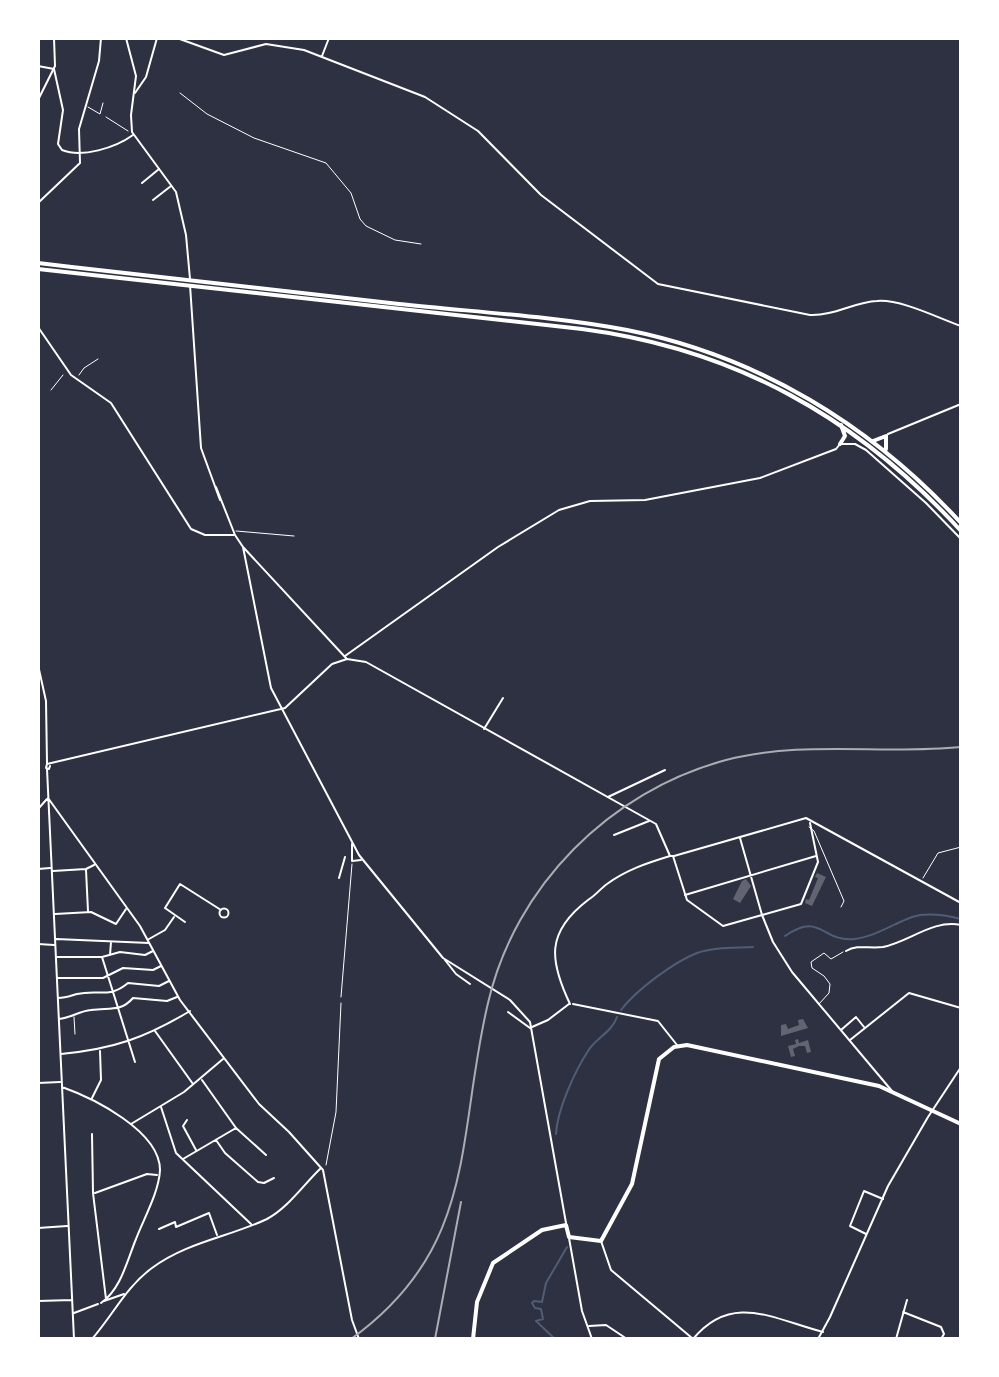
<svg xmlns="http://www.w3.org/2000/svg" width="999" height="1377" font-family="Roboto,sans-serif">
	<rect width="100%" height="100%" fill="#2d3142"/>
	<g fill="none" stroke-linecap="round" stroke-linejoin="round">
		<path stroke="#4f5d75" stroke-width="2" d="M785,936C821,911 821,942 854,939C874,937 893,924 912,917C928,912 945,915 961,919
			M621,1010C636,990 674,962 697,953C713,947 735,948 753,947
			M556,1134C557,1110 575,1071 588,1051C596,1038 612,1032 617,1017
			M555,1339L536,1321L543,1319L541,1309L535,1308L532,1303L534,1301L542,1302L546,1283L567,1247"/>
	</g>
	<path fill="#626471" d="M817,873L826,877L812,906L805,903L806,899L809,900L818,878L815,877Z
		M746,879L751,886L740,903L733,899L742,881Z
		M803,1019L808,1028L781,1036V1025L786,1024L788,1029L799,1025L798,1020Z
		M798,1039L799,1043L808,1040L811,1052L807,1053L805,1046H799L793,1049L795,1056L791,1057L788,1046L796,1044L795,1040Z"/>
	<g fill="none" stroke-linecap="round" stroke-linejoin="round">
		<path stroke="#fff" stroke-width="1" d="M180,93L207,114L254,138L326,163L351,193L360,219L366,226L395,240L421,244
			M106,117L128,131
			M79,375L84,368L98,359
			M51,390L63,375
			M326,1165L336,1112L341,1003"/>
		<path stroke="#fff" stroke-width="1" d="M88,107L100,114L103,103
			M236,531L294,536
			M809,827L814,831L844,901L841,907
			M923,878L938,853L961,847
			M341,997L352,864
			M819,1004L829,993L830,984L824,976L812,968L811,962L824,953L831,959L843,952
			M74,1017L75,1034"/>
		<path stroke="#fff" stroke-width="2" d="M177,38L224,55L266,44L304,50L425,97L478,131L541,195L658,284L810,315C834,316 854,302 877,301C901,299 938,318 961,326
			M322,56L329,38
			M38,66L54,69L63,110L58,144L62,150C82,158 115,148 133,135
			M135,93L146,77L157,38
			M142,183L159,169
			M153,200L171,186
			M38,203L80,163L79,129L99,61L101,38
			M345,656L498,547L559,510L590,501L645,500L760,478L836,449L840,444H855L866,450L926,503L961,539
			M484,729L503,698
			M47,769L74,1339
			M608,797L665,770
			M48,798L140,926L180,1000L259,1104L289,1132L323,1170L352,1320L359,1339
			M38,809L47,799
			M614,835L649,821
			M740,838L762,915L801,904L818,862L810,823
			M352,844V861L361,860
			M674,856L806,818L961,903
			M38,869L50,868
			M86,870L88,911
			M53,871L86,869L94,865
			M339,878L345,857
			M685,895L816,856
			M219.5 913a4.5 4.5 0 1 1 9 0a4.5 4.5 0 1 1-9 0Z
			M55,914L91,912L116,924L126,909
			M185,922L165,908L180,884L221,910
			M56,939L149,943
			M149,939L165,930L174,917
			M38,944L54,945
			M846,951C858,944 869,949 883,947C909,942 933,919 961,925
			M110,955L111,942
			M57,957H102L120,952L145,955L153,951
			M102,957L135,1062
			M445,960L456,974L470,984
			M57,978H103L123,968L153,970L161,966
			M58,998C66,998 70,996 77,994C99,989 109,999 128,983L159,986L169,981
			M570,1004C549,960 546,932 588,900C595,896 600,889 607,884C626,870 647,863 670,856
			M573,1004L658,1021L677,1045
			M508,1012L530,1028
			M59,1019C71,1018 79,1011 91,1010C108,1007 120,1013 133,998L167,1001L177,997
			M532,1027L548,1020L569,1004
			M841,1030L856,1017L864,1027
			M155,1031L193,1084
			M850,1040L909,993L961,1008
			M61,1054C113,1049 145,1038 190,1011
			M202,1080L236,1128L266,1155
			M38,1083L60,1082
			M62,1087C93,1098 160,1131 160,1170C159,1192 144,1218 136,1239C127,1261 121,1289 101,1303
			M92,1098L101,1080L100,1051
			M161,1107L176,1153L251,1224
			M187,1120L183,1126L196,1150
			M131,1124L184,1092L223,1059
			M92,1134L93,1193L106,1299
			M216,1140L225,1153L258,1182L264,1183L274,1178
			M183,1159L236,1128
			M95,1193L147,1174L157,1175
			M38,1228L67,1226
			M159,1229L175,1222L176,1227L209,1213L217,1235
			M866,1234L850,1226L864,1191L883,1199
			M601,1241L611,1270L692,1338
			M38,1301L72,1300
			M104,1301L124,1294
			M903,1312L941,1327L944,1334L941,1339
			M74,1313L98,1304
			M589,1326L606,1325L627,1339
			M92,1339C113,1315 126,1287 152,1268C187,1242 229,1237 267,1219C288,1208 304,1184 321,1168
			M693,1339C732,1292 773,1319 823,1332
			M896,1339L907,1300"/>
		<path stroke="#fff" stroke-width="2" d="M126,38L136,76L131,115L132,132L176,192L186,235L190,279
			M38,100L55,66L54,38
			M190,285L201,448L220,500
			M38,327L71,375L111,403L191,529L205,535H235
			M888,434L961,404
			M216,487L235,535L243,547L346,658
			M243,547L271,688L359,855L443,958L510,1000L530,1022L566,1223
			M38,665L46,701L47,763
			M50,766L49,769L46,768L47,764L285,708L332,664L347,659L366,662L656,824L670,856H673L687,900L723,926L762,915L773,942L792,972L892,1091
			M569,1238L582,1311L592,1339
			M818,1339L830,1317L888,1186L928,1117L961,1067"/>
		<path stroke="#fff" stroke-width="4" d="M473,1339L477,1302L493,1263L542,1230L566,1225L569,1237L601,1241L632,1184L659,1059L674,1047L687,1045L879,1086L961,1124"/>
		<path stroke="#fff" stroke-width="4" d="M38,263C158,277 278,290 399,304C474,312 552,316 627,330C758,356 871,425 961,523
			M38,269L582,329C735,349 858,418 961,531
			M873,441L886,436V449
			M840,444L845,436L841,425"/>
		<path stroke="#abadb3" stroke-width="2" d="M351,1339C479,1247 456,1137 488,1003C515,886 610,791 726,760C802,740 883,755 961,747
			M435,1339L461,1202"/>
	</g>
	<rect width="999" height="1377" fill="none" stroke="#ffffff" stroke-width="80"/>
</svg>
